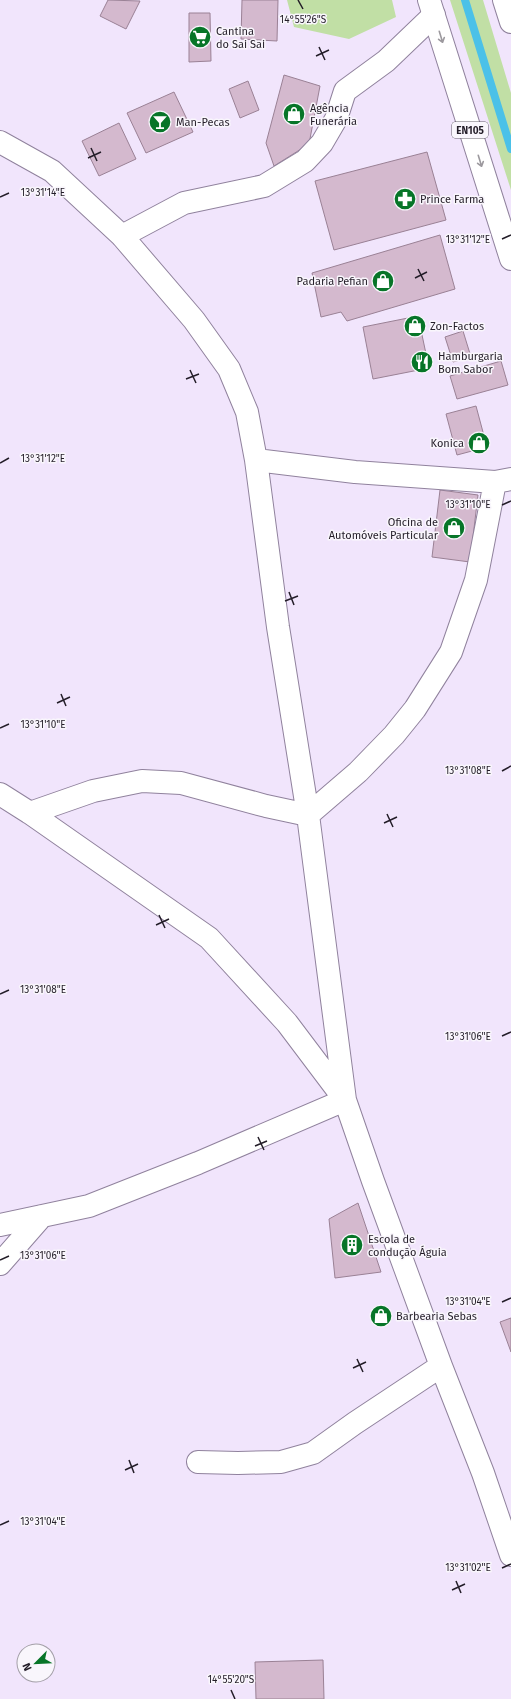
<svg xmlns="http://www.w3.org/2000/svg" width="511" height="1699" font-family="'Fira Sans',sans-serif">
	<rect width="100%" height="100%" fill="#f1e5fc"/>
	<path fill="#c1dfa5" d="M287,0H392L396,17L349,39L294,27Z
		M450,0H483L511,93V190Z"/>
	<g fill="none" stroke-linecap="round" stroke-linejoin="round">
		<path stroke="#4bc1e8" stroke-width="8" d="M465,0L511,149"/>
	</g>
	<path fill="#d4b9ce" stroke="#9a8195" d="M108,0L140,1L126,29L100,16Z
		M242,0H278L277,41L241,39Z
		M189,13H210L211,61L189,62Z
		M284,75L320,86L309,144L274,166L266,143Z
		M248,81L259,110L240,118L229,89Z
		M174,92L193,132L146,153L127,113Z
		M119,123L136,159L99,176L82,141Z
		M427,152L446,220L334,250L315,181Z
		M440,235L455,289L347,321L341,312L321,317L312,273Z
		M418,316L429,368L373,379L363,327Z
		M463,331L471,357L453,362L445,337Z
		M501,361L508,385L457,399L450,376Z
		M476,406L487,447L457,455L446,414Z
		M440,490L478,495L470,562L432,557Z
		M358,1203L381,1272L335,1278L329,1219Z
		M511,1318V1352L500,1322Z
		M323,1660L324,1699H256L255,1662Z"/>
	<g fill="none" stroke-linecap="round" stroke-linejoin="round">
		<g stroke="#90829d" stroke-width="24">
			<path id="minor" d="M0,142L52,171L122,236L194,320L229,369L247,412L256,460L278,627L308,815L345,1100L198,1163L89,1206L0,1225
				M122,236L184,203L264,186L305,161L322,143L336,119L345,91L386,61L434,15
				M256,460L355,472L495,482L511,479
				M0,794L30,813L209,938L287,1023L345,1100L373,1181L441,1366L483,1473L511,1555
				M30,813L93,791L142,781L181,783L266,806L308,815
				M308,815L358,772L394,735L415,709L451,652L476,580L495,482
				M0,1264L42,1216
				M198,1462L238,1463L281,1462L313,1453L355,1423L441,1366"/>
		</g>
		<g stroke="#90829d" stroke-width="24">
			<path id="major" d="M429,0L511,259
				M504,0L511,22"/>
		</g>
		<use href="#minor" stroke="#fff" stroke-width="22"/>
		<use href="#major" stroke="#fff" stroke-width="22"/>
	</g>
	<defs><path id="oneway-shaft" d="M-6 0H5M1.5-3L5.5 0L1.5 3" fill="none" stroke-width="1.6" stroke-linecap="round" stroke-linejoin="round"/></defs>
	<g stroke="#9c999e">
		<use href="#oneway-shaft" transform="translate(441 37) rotate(73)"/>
		<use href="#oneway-shaft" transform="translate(480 161) rotate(73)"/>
	</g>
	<path fill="none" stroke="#231d28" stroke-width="1.5" d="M298,0L303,9M319,47L325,60M316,56L329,50M91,148L97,161M88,158L101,152M0,197L9,193M502,239L511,235M418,269L424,281M415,278L427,272M190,370L196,383M186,379L199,374M0,463L9,458M502,505L511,501M289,592L294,605M285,601L298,596M61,694L66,706M57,703L70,697M0,728L9,724M502,771L511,766M387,814L393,827M384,823L397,817M159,915L165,928M156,925L169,919M0,994L9,990M502,1036L511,1032M258,1137L264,1150M255,1146L267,1141M0,1260L9,1256M502,1302L511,1298M357,1359L363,1372M353,1368L366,1362M129,1460L134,1473M125,1470L138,1464M0,1525L9,1521M502,1568L511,1564M456,1581L461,1593M452,1590L465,1584M231,1690L235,1699"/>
	<defs>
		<g id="supermarket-disc" transform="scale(1.15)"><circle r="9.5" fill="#077528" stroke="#f9f6fc"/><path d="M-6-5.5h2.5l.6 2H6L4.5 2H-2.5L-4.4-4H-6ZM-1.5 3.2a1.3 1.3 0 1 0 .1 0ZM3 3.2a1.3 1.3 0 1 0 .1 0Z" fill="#fff"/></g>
		<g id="shop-disc" transform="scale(1.15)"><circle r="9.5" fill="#077528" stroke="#f9f6fc"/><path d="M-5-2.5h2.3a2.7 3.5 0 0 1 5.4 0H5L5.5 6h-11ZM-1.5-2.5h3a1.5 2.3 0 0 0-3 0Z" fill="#fff"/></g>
		<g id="bar-disc" transform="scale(1.15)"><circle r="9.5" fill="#077528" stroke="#f9f6fc"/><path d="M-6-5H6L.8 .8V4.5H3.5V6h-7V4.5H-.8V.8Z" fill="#fff"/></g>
		<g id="pharmacy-disc" transform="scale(1.15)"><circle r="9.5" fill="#077528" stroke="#f9f6fc"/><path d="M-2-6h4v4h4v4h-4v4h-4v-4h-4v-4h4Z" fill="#fff"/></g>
		<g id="restaurant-disc" transform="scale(1.15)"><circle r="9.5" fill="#077528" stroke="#f9f6fc"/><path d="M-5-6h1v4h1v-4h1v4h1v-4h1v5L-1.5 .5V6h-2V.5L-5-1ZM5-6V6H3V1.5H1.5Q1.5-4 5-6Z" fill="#fff"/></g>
		<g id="building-disc" transform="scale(1.15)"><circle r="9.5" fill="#077528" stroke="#f9f6fc"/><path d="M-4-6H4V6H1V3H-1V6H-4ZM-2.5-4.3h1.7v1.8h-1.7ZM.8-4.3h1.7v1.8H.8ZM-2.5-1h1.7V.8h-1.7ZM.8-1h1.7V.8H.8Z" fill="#fff"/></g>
	</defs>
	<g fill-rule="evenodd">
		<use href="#supermarket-disc" x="200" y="37"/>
		<use href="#shop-disc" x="294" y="114"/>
		<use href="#bar-disc" x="160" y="122"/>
		<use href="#pharmacy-disc" x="405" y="199"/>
		<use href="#shop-disc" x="383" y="281"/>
		<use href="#shop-disc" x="415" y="326"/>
		<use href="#restaurant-disc" x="422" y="362"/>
		<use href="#shop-disc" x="479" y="443"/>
		<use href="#shop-disc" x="454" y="528"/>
		<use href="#building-disc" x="352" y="1245"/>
		<use href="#shop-disc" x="381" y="1316"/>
	</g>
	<g text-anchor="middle" stroke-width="3" stroke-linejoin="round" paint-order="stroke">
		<rect fill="#f9f6fc" stroke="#635e68" stroke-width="1" x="452" y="122" width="36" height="16" rx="3"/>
		<g font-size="10" font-weight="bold" fill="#231d28">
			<text x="470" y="134">EN105</text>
		</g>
		<g font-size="11" fill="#231d28" stroke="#f9f6fc" text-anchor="start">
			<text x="216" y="35">Cantina<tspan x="216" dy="13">do Sai Sai</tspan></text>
			<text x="310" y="112">Agência<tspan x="310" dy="13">Funerária</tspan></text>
			<text x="176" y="126">Man-Pecas</text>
			<text x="420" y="203">Prince Farma</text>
			<text x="368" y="285" text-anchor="end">Padaria Pefian</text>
			<text x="430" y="330">Zon-Factos</text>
			<text x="438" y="360">Hamburgaria<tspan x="438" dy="13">Bom Sabor</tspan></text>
			<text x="464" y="447" text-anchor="end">Konica</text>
			<text x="438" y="526" text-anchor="end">Oficina de<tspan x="438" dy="13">Automóveis Particular</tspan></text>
			<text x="368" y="1243">Escola de<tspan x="368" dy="13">condução Águia</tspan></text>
			<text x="396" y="1320">Barbearia Sebas</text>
		</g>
	</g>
	<g font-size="10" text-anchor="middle" fill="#231d28" stroke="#f9f6fc" stroke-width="3" stroke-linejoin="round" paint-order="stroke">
		<text x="303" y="23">14°55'26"S</text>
		<text x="43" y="196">13°31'14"E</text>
		<text x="468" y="243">13°31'12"E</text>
		<text x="43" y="462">13°31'12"E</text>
		<text x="468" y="508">13°31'10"E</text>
		<text x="43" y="728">13°31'10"E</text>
		<text x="468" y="774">13°31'08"E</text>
		<text x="43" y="993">13°31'08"E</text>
		<text x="468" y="1040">13°31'06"E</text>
		<text x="43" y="1259">13°31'06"E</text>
		<text x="468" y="1305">13°31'04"E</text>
		<text x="43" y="1525">13°31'04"E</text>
		<text x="468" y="1571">13°31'02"E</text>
		<text x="231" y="1683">14°55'20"S</text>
	</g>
	<g transform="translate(36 1663) rotate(246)"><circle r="19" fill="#f9f6fc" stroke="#a39fa7"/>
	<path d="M0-3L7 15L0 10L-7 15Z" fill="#077528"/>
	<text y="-6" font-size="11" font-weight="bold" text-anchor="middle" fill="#231d28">N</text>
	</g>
</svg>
